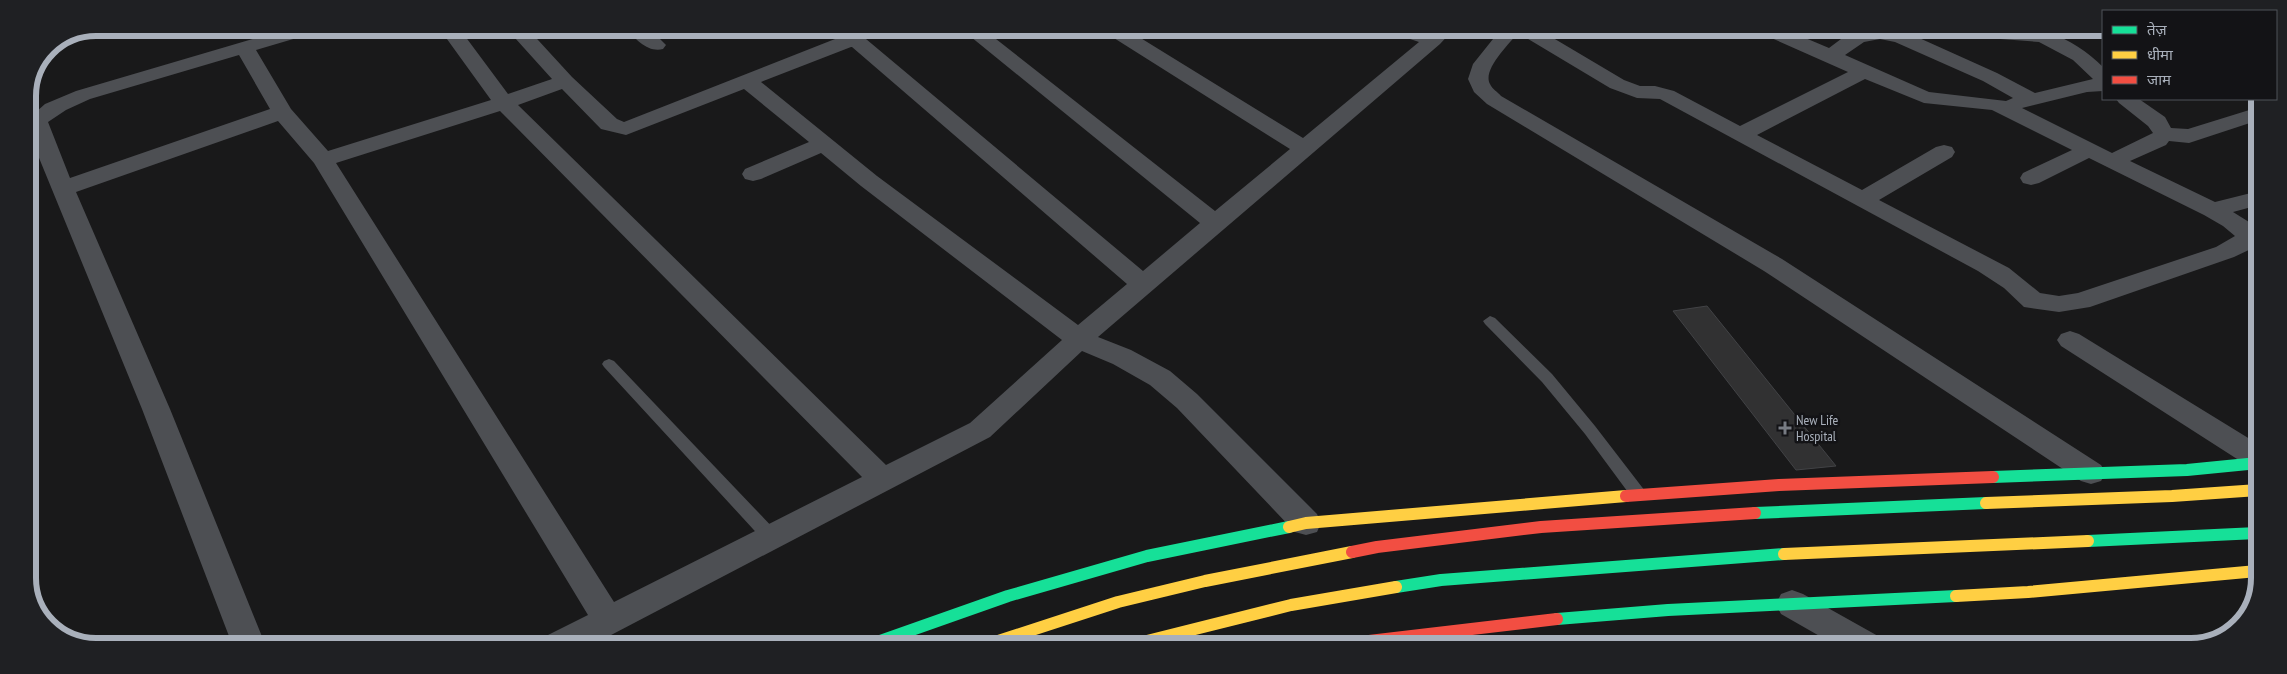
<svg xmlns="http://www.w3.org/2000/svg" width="2287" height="674" font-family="'PT Sans Narrow','Noto Sans Devanagari',sans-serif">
	<rect width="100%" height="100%" fill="#19191a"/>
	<path fill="#313132" stroke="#424346" d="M1707,306L1836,466L1796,470L1673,311Z"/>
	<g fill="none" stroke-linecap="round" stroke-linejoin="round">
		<path fill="#4d4f53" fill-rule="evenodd" d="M1490,316L1495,318L1552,374L1595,426L1645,491L1647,495L1645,499L1639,501L1633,499L1585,434L1542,382L1485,324L1483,321Z
			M609,359L614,361L777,532L779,537L777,542L771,543L765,542L604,367L602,364L604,361Z"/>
		<path fill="#4d4f53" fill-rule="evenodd" d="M290,28H320L317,32L256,50L291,109L328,151L491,100L439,28H459L508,94L552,79L506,28H527L572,77L617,119L624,122L835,39L852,35L866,39L1143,271L1200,223L960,28H982L1215,211L1290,149L1106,33L1104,29H1126L1303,138L1419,42L1392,33L1389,29H1418L1429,33L1433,29L1453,30L1440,44L1098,337L1131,350L1170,371L1197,394L1317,514L1321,523L1317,532L1306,535L1295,532L1177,408L1150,385L1113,364L1082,351L990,437L592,645H544L548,635L588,615L314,163L278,121L76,192L170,409L265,644H232L142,409L28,131V119L45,104L76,91ZM851,47H852L1127,284L1078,325L877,176L761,82ZM239,55L270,109L70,178L48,122L66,110L90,99ZM562,89L601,129L626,135L744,89L809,142L745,169L742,174L745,179L753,181L761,179L821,153L861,186L1062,340L970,423L886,465L518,105ZM500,111L862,477L614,602L336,163Z
			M627,28H649L666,45L663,49C649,53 635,40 627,28Z
			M1501,29H1538L1624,80L1640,86H1655L1674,91L1740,126L1848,72L1760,33L1758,29H1784L1829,48L1845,36L1862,29H1925L1923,34L1917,37L1997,73L2035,93L2093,79L2073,60L2039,42L1947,35L1940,33L1938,29C1965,30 2025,25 2049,33C2069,39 2088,52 2103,67V91L2087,92L2022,108L2112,153L2153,133L2148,126L2119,103L2116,99H2139L2165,117L2171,128L2188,129L2259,107V120L2189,143L2169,141L2166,145L2130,161L2215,202L2259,191V205L2233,212L2249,222L2259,237L2253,248L2234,257L2090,307L2059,312L2024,307L2004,288L1978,271L1660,99L1637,98L1610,88L1518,33C1509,44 1482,70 1490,84C1492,89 1498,92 1501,96L1782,259L2101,465L2106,473L2101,481L2091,484L2081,481L1764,271L1487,104L1474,92L1468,79L1473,64ZM1880,39L1895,42L1983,81L2013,98L2006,101L1929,92L1845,55L1864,42ZM1865,79L1924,103L1992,110L2072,150L2023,173L2020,178L2023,183L2031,185L2039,183L2089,158L2204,215L2223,226L2235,236L2216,247L2078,293L2059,296L2040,293L2009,268L1879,200L1952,157L1955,152L1952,147L1944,145L1936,147L1862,190L1757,135Z
			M2070,331L2079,334L2258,444V469L2248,466L2061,346L2057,340L2061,334Z
			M1792,590L1803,594L1878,636L1883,646H1837L1781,614L1776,604L1781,594Z"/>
		<path stroke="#16e098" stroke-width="12" d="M1993,477L2187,470L2258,463
			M1755,513L1986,503
			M2088,541L2257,533
			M1396,587L1441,580L1784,554
			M1557,619L1668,610L1956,596
			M869,645L1008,596L1147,556L1289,527"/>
		<path stroke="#ffcf43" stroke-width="12" d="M1986,503L2172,496L2258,490
			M1289,527L1306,523L1626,496
			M1784,554L2088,541
			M1956,596L2028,592L2257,571
			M986,645L1118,602L1205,581L1352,552
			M1131,645L1291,605L1396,587"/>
		<path stroke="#f24e42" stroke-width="12" d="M1626,496L1779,485L1993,477
			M1352,552L1377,547L1541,527L1755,513
			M1347,646L1369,641L1557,619"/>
	</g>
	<path fill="#777b83" stroke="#131316" stroke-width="2" d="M1782.5 420.5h5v5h5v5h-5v5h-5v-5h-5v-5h5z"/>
	<g text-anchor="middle" stroke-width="5" stroke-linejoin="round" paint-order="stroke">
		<g font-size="14" fill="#a9b0bb" stroke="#131316" text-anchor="start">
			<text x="1796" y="425">New Life<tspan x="1796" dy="16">Hospital</tspan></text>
		</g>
	</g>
	<path d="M0 0H2287V674H0ZM96 36H2191A60 60 0 0 1 2251 96V578A60 60 0 0 1 2191 638H96A60 60 0 0 1 36 578V96A60 60 0 0 1 96 36Z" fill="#1f2023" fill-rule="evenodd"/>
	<path fill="none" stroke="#a9b0bb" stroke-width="6" d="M96 36H2191A60 60 0 0 1 2251 96V578A60 60 0 0 1 2191 638H96A60 60 0 0 1 36 578V96A60 60 0 0 1 96 36Z"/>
	<rect x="2102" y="10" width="175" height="90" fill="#131316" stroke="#4f5258"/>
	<rect x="2112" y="26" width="25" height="8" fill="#16e098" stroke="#4f5258"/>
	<text x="2147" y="35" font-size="15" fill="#a9b0bb">तेज़</text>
	<rect x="2112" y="51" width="25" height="8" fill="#ffcf43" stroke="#4f5258"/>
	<text x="2147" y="60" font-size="15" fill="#a9b0bb">धीमा</text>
	<rect x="2112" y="76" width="25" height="8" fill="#f24e42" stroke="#4f5258"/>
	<text x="2147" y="85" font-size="15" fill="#a9b0bb">जाम</text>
</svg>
